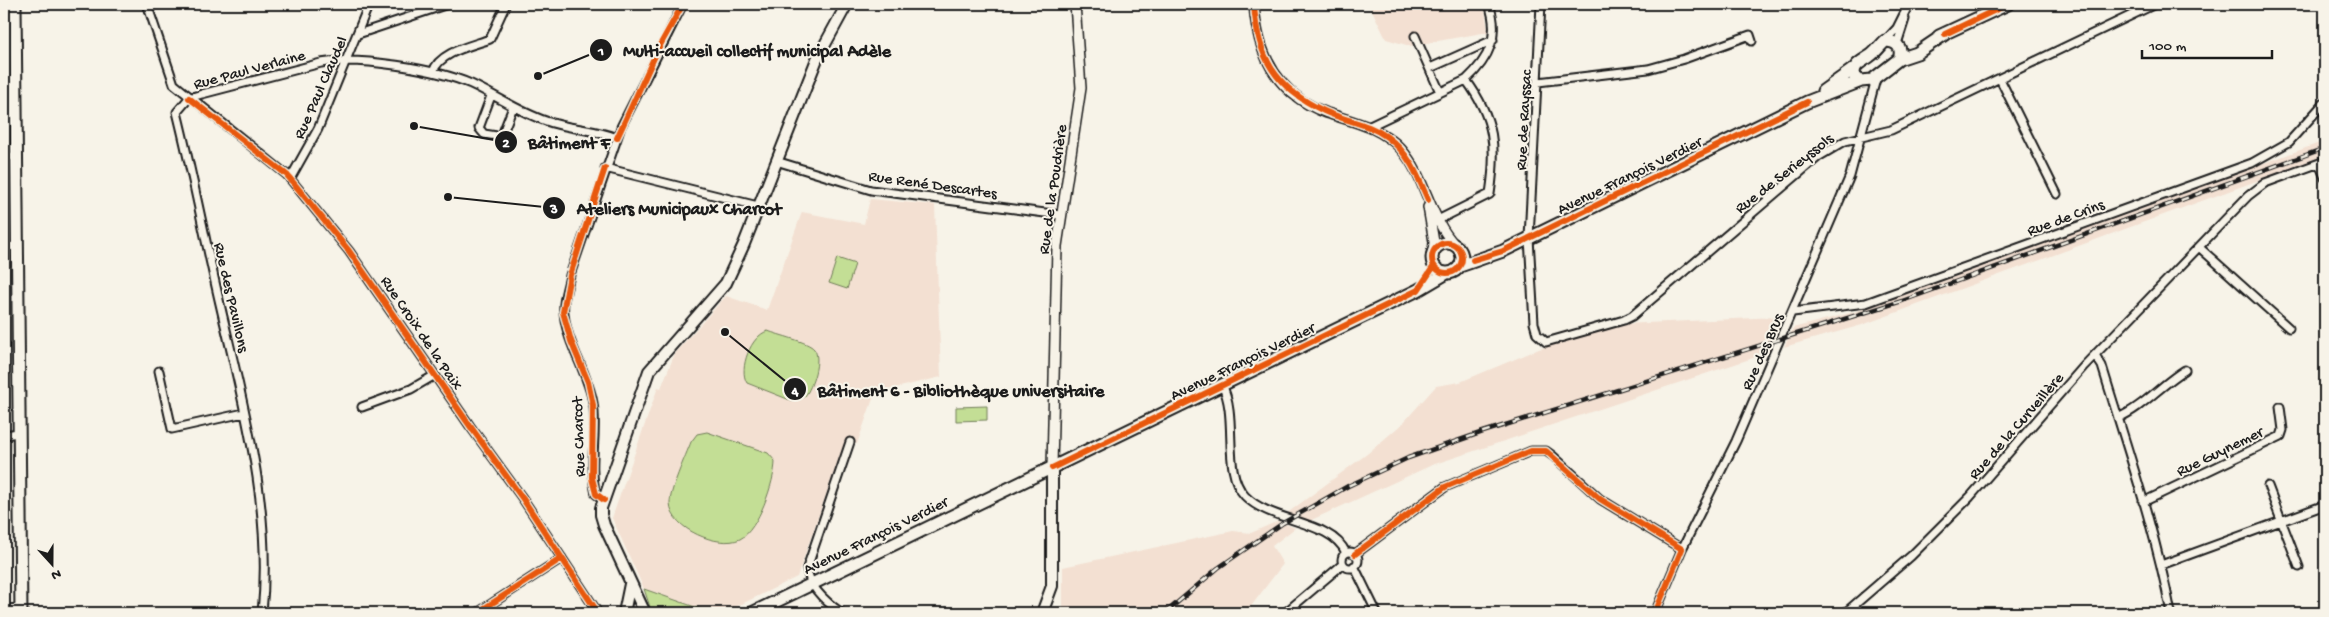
<svg xmlns="http://www.w3.org/2000/svg" width="2329" height="617" font-family="'Gochi Hand',sans-serif">
	<rect width="100%" height="100%" fill="#f7f3e8"/>
	<filter id="ink" filterUnits="userSpaceOnUse"><feTurbulence type="fractalNoise" baseFrequency=".02" numOctaves="2"/><feDisplacementMap in="SourceGraphic" scale="10" xChannelSelector="R" yChannelSelector="G"/><feConvolveMatrix kernelMatrix="1 2 1 2 8 2 1 2 1" color-interpolation-filters="sRGB"/></filter>
	<g filter="url(#ink)">
		<path fill="#f3e0d2" d="M1369,4H1484L1488,32L1410,46L1386,39Z
			M2325,141V156L1862,325L1784,347L1793,328L1854,312Z
			M870,199L935,205L941,377L875,393L857,444L845,441L797,577L723,613H712L644,589L612,518L658,387L661,388L675,353L726,296L767,310L802,212L864,224Z
			M1777,317L1781,325L1768,353L1432,465L1307,522L1286,514L1367,454L1403,423L1436,386L1460,382L1539,349L1623,324Z
			M1278,521L1295,528L1272,546L1283,564L1246,613H1059L1063,607V567L1233,531L1251,533Z"/>
		<path fill="#c3de95" stroke="#707d58" d="M837,258L855,264L847,289L829,283Z
			M768,331C778,335 809,342 814,349C822,358 812,388 805,396C801,400 795,400 790,400L747,383C738,369 751,335 768,331Z
			M987,406V420L956,421V407Z
			M707,432L768,453L775,461C775,481 758,530 740,539C719,549 671,529 670,504C669,492 686,455 691,442L697,434Z
			M644,589L712,613H652Z"/>
		<g fill="none" stroke-linecap="round" stroke-linejoin="round">
			<g stroke="#1c1c1c" stroke-width="11">
				<path id="minor" d="M147,4L174,84L287,175L349,251L470,426L523,499L598,613
					M1541,4L1529,238L1534,323L1537,334L1546,342L1624,320L1632,316L1818,157L1845,141L1891,130L2155,4
					M358,34L448,4
					M1415,36L1440,92
					M1885,41L1897,28L1909,4
					M1897,44L1905,19
					M1430,68L1493,40
					M433,72C439,52 471,46 490,39L506,4
					M2000,79L2057,194
					M1466,80C1490,58 1500,35 1489,4
					M1538,82L1648,69L1684,59L1750,35L1752,41
					M491,96L479,128L484,134L497,136L502,135L513,107
					M1370,126L1466,80C1495,119 1497,148 1490,194L1438,220
					M4,157L16,156
					M776,161L871,190L1060,215
					M2319,163L2325,178
					M605,168L758,206
					M290,179L318,129L369,4
					M4,247L17,246
					M2200,248L2289,328
					M1793,312L1866,303L2252,163L2289,142L2325,102
					M2095,355L2102,366C2127,448 2155,529 2171,613
					M159,371L172,429L244,413
					M1222,385C1239,417 1221,471 1245,496C1271,523 1332,520 1346,553
					M362,407L411,389L435,375
					M2118,418C2143,407 2162,384 2185,370
					M4,435L19,433
					M2268,486L2299,567
					M604,500L596,494C588,464 598,434 593,403C588,372 567,345 564,313C562,301 568,287 570,275L621,127L683,4
					M2143,502L2281,436L2283,430L2280,407
					M1342 560a8 8 0 1 1 16 0a8 8 0 1 1-16 0Z
					M1355,554L1445,487L1531,451H1546L1553,456L1600,499L1682,549
					M2161,565L2325,505
					M1354,566L1377,613
					M4,609L21,608
					M262,613C273,509 243,404 220,304C205,240 193,176 177,112L189,98L202,94L321,63C358,56 436,69 471,84C497,96 519,112 546,121C569,129 594,129 617,138
					M477,613L562,558
					M842,613C827,603 809,587 807,568L850,442
					M1285,613L1343,564
					M1655,613L1682,549L1736,441L1850,176L1876,79
					M1845,613L1911,556L1970,497L2084,366L2248,196L2265,183L2325,161"/>
			</g>
			<g stroke="#1c1c1c" stroke-width="12">
				<path id="tertiary" d="M1254,4C1257,54 1277,95 1327,113C1354,122 1381,127 1401,149C1426,177 1429,218 1455,245
					M1428,207L1434,242L1433,252
					M1052,468L1057,246L1081,88L1075,4"/>
			</g>
			<g stroke="#1c1c1c" stroke-width="14">
				<path id="secondary" d="M624,613L630,584
					M645,613L604,525L601,515V508L649,371L726,283L744,244L817,59L847,4
					M1042,613L1052,586V468"/>
			</g>
			<g stroke="#1c1c1c" stroke-width="15">
				<path id="primary" d="M15,4L21,613
					M1939,36L2008,4
					M1861,81L1855,77C1851,65 1862,62 1870,56C1876,52 1880,46 1885,41C1897,41 1903,48 1899,59
					M1823,91L1855,68
					M1432 258a15 15 0 1 1 30 0a15 15 0 1 1-30 0Z
					M1460,266L1503,251L1807,102L1861,81L1872,80L1899,59L1917,53L1945,34
					M752,613L1418,290L1447,273"/>
			</g>
			<use href="#minor" stroke="#f7f3e8" stroke-width="7"/>
			<use href="#tertiary" stroke="#f7f3e8" stroke-width="9"/>
			<use href="#secondary" stroke="#f7f3e8" stroke-width="10"/>
			<use href="#primary" stroke="#f7f3e8" stroke-width="11"/>
			<g stroke="#1c1c1c" stroke-width="4.5">
				<path id="rail" d="M1165,613L1218,568L1283,523L1348,486L1408,458L1483,432L1902,301L2325,148"/>
			</g>
			<use href="#rail" stroke="#f7f3e8" stroke-width="2.5" stroke-dasharray="8" stroke-linecap="butt"/>
			<g stroke="#f7f3e8" stroke-width="9">
				<path id="cycleway" d="M1254,4C1257,57 1275,88 1324,111C1345,121 1368,123 1387,137C1409,153 1418,176 1428,200
					M1945,34L2008,4
					M189,98L287,175L349,251L470,426L523,499L598,613
					M617,138L659,47L683,4
					M1432 258a15 15 0 1 1 30 0a15 15 0 1 1-30 0Z
					M1473,260L1503,251L1807,102
					M1052,468L1418,290L1434,266
					M604,500L596,494L592,478L593,405L588,382L571,341L563,312L570,275L605,168
					M1355,554L1445,487L1531,451H1546L1600,499L1682,549L1655,613
					M477,613L562,558"/>
			</g>
			<use href="#cycleway" stroke="#e8590c" stroke-width="6"/>
		</g>
	</g>
	<g text-anchor="middle" stroke-width="4" stroke-linejoin="round" paint-order="stroke">
		<g font-size="16" fill="#1c1c1c" stroke="#f7f3e8">
			<text transform="translate(249 68) rotate(-15)" y="6">Rue Paul Verlaine</text>
			<text transform="translate(319 87) rotate(-66)" y="6">Rue Paul Claudel</text>
			<text transform="translate(1522 120) rotate(-87)" y="6">Rue de Rayssac</text>
			<text transform="translate(1783 172) rotate(-38)" y="6">Rue de Serieyssols</text>
			<text transform="translate(1629 174) rotate(-26)" y="6">Avenue François Verdier</text>
			<text transform="translate(933 183) rotate(8)" y="6">Rue René Descartes</text>
			<text transform="translate(1051 189) rotate(-82)" y="6">Rue de la Poudrière</text>
			<text transform="translate(2065 216) rotate(-20)" y="6">Rue de Crins</text>
			<text transform="translate(233 297) rotate(77)" y="6">Rue des Pavillons</text>
			<text transform="translate(423 332) rotate(56)" y="6">Rue Croix de la Paix</text>
			<text transform="translate(1761 351) rotate(-66)" y="6">Rue des Brus</text>
			<text transform="translate(1242 360) rotate(-26)" y="6">Avenue François Verdier</text>
			<text transform="translate(2015 425) rotate(-49)" y="6">Rue de la Curveillère</text>
			<text transform="translate(577 437) rotate(-92)" y="6">Rue Charcot</text>
			<text transform="translate(2219 450) rotate(-26)" y="6">Rue Guynemer</text>
			<text transform="translate(875 534) rotate(-26)" y="6">Avenue François Verdier</text>
		</g>
	</g>
	<path fill="none" stroke="#1c1c1c" stroke-width="2" d="M538 76L601 50M414 126L506 142M448 197L554 208M725 332L795 389"/>
	<g fill="#1c1c1c" stroke="#f7f3e8" stroke-width="2">
		<circle cx="538" cy="76" r="5"/>
		<circle cx="414" cy="126" r="5"/>
		<circle cx="448" cy="197" r="5"/>
		<circle cx="725" cy="332" r="5"/>
		<circle cx="601" cy="50" r="12"/>
		<circle cx="506" cy="142" r="12"/>
		<circle cx="554" cy="208" r="12"/>
		<circle cx="795" cy="389" r="12"/>
	</g>
	<g font-size="15" text-anchor="middle" font-weight="bold" fill="#fff">
		<text x="601" y="55">1</text>
		<text x="506" y="147">2</text>
		<text x="554" y="213">3</text>
		<text x="795" y="395">4</text>
	</g>
	<g font-size="18" text-anchor="middle" font-weight="bold" fill="#1c1c1c" stroke="#f7f3e8" stroke-width="4" stroke-linejoin="round" paint-order="stroke">
		<text x="757" y="56">Multi-accueil collectif municipal Adèle</text>
		<text x="569" y="148">Bâtiment F</text>
		<text x="679" y="214">Ateliers Municipaux Charcot</text>
		<text x="961" y="396">Bâtiment 6 - Bibliothèque universitaire</text>
	</g>
	<rect width="2329" height="617" fill="none" stroke="#f7f3e8" stroke-width="20"/>
	<rect x="10" y="10" width="2309" height="597" fill="none" stroke="#1c1c1c" stroke-width="2" filter="url(#ink)"/>
	<g transform="translate(52 564) rotate(159)" stroke="#f7f3e8" stroke-width="4" paint-order="stroke">
	<path d="M0-4L9 19L0 12L-9 19Z" fill="#1c1c1c"/>
	<text y="-8" font-size="14" font-weight="bold" text-anchor="middle" fill="#1c1c1c">N</text>
	</g>
	<path d="M2142 50v8h130v-8" fill="none" stroke="#1c1c1c" stroke-width="2.5"/>
	<text x="2149" y="50" font-size="15" fill="#1c1c1c" stroke="#f7f3e8" stroke-width="4" paint-order="stroke">100 m</text>
</svg>
